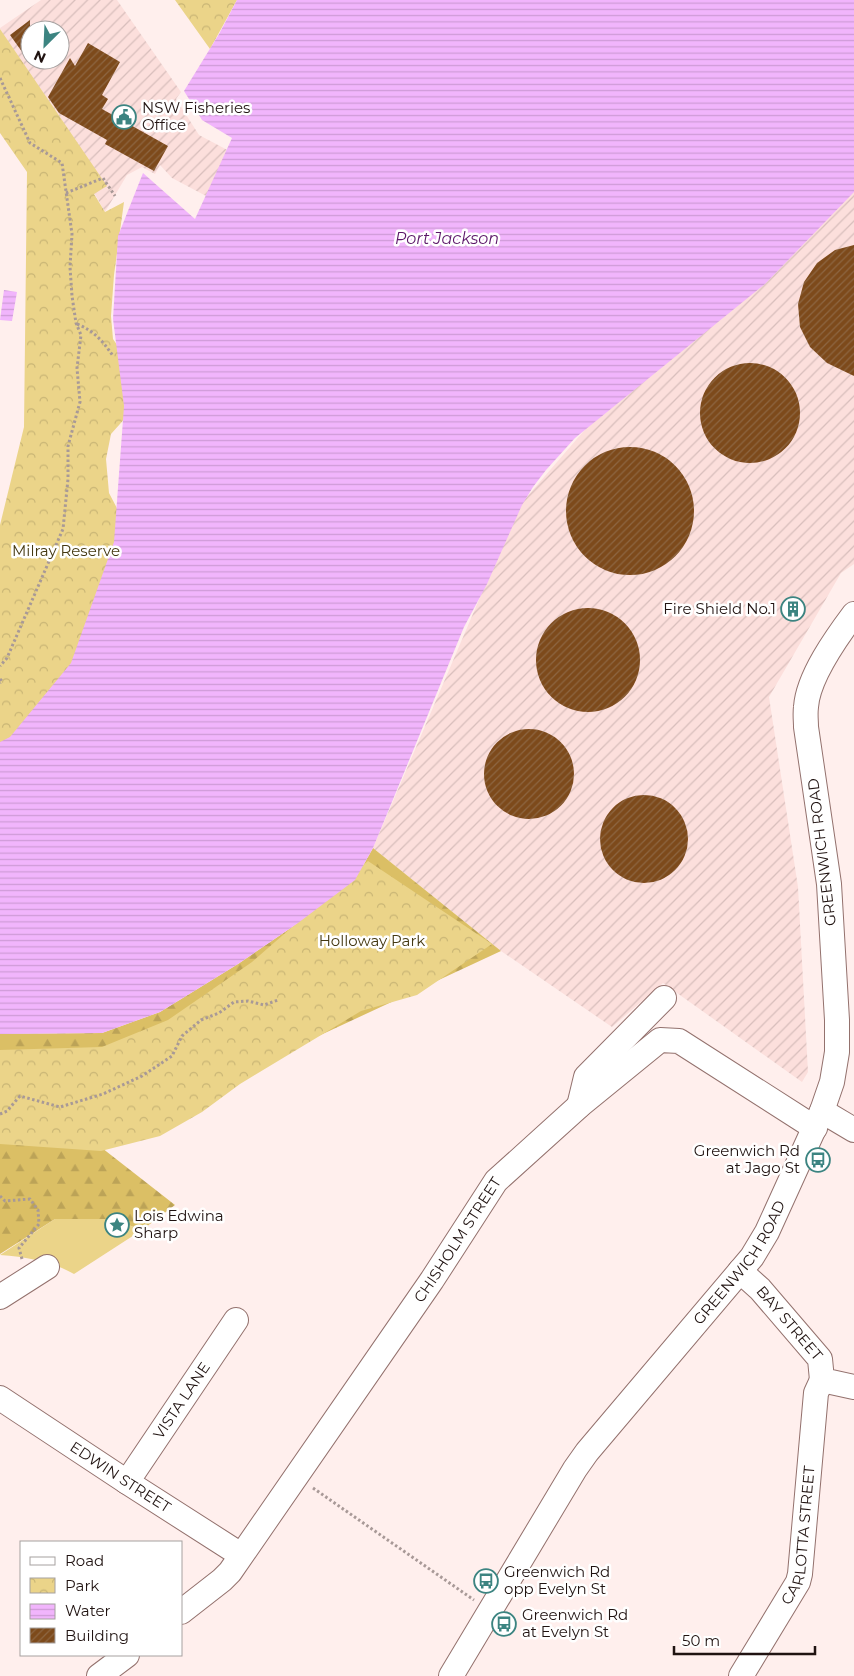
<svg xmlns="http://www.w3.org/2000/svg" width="854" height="1676" font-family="Montserrat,sans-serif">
	<defs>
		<pattern id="industrial-furrows" width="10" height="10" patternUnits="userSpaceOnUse" patternTransform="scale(1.25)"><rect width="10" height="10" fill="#fcdfdc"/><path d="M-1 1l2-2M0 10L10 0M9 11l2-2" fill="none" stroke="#d8bebc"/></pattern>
		<pattern id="forest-firs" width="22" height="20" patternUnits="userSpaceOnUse" patternTransform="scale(1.25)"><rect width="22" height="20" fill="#dbbf65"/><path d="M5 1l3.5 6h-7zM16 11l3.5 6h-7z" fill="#bca357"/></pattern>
		<pattern id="park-crowns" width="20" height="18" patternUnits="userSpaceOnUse" patternTransform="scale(1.25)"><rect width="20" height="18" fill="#ebd489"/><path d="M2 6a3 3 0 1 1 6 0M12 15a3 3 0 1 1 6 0" fill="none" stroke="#c9b575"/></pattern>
		<pattern id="water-rules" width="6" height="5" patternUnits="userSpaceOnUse" patternTransform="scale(1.25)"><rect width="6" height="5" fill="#f1b5fc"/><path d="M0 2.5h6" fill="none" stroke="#ce9bd7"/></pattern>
		<pattern id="building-hatch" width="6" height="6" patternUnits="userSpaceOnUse" patternTransform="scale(1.25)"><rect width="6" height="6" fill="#7d4a1b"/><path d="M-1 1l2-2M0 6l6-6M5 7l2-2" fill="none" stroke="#8d6642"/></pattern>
	</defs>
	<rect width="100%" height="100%" fill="#ffefed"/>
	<path fill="url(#industrial-furrows)" fill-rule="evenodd" d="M41,0H117L181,92L176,99L199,135L235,154L208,197L172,178L160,165L155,174L142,167L127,175L105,212L0,29V28ZM30,30H60V60H30Z
		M854,190V564L841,573L769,697L798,887L808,1072L802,1082L663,983L612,1027L501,951L373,848L519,506L595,418Z"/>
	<path fill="#ebd489" d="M55,1219H112L142,1230L74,1274C51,1261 26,1257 0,1255Z"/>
	<path fill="url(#forest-firs)" d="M373,848L501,951L93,1141L175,1205L142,1230L112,1219H55L0,1254V1034L102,1033L160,1012L238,964L298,923L355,880Z"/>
	<path fill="url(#park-crowns)" d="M175,0H237L210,49Z
		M0,29L107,186L94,194L105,212L124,202L114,275L111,316L113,339L126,358L128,415L111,434L106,459L109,493L119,512L109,620L0,757V525L24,427L27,172L0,133Z
		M368,861L492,944L417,995L361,1011L240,1084L202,1112L160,1136L101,1151L0,1144V1050L102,1047L168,1020L252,962Z"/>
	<path fill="url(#water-rules)" d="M237,0H854V192L765,284L575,438L546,470L533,487L522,505L487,584L464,627L373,848L355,880L298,923L238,964L160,1012L102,1033L0,1034V742L10,737L71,663L114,542L124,406L113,319L118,236L143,173L195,219L232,138L202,120L184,91L219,34Z
		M4,290L17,292L12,321L0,320Z"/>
	<path fill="url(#building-hatch)" d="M30,20V63L10,35Z
		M88,43L120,62L102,95L108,99L102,109L168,146L154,171L105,144L107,140L59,113L48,97L70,58L75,66Z
		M854,245V376L827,363L810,347L800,327L798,304L804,282L817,263L835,250Z
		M700 413a50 50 0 1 1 100 0a50 50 0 1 1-100 0Z
		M566 511a64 64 0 1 1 128 0a64 64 0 1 1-128 0Z
		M536 660a52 52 0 1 1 104 0a52 52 0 1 1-104 0Z
		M484 774a45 45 0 1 1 90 0a45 45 0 1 1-90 0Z
		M600 839a44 44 0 1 1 88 0a44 44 0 1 1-88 0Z"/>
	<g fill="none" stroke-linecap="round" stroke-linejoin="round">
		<g stroke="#93716d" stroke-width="26">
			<g id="minor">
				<path d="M579,1106L586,1077L664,998"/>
				<path d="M822,1111L854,1130"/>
				<path id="s1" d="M740,1271L760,1289L820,1359L822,1380L854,1387"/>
				<path d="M0,1297L47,1267"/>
				<path id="s2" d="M0,1398L127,1482L241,1555"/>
				<path id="s3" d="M127,1482L236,1320"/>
				<path id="s4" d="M181,1612L222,1580L230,1572L432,1280L496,1181L579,1106L660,1040L679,1041L815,1128"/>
				<path d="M99,1676L127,1655"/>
				<path id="s5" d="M451,1676L575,1469L587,1452L752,1257L767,1232L822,1111L832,1082L837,1052V1020L829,884L806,727C806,721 805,714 806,707C808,677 836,638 854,614"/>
				<path id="s6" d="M741,1676L798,1582L800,1574L816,1393L822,1380"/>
			</g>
		</g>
		<path stroke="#a89997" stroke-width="3" stroke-dasharray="2.5 2.5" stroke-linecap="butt" d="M0,78L30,143L62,163L72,234L70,267L72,296L76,323L81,335L77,368L80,402L68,446V479L63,529L7,658L0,666
			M66,193L103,178L115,196
			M77,324C94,331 103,341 113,356
			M0,679L2,681L0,683
			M0,1114L7,1111L20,1096L60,1107L103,1094L142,1076L172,1056L182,1036L201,1020L219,1013L234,1002L248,1001L264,1005L278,1000
			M0,1196L5,1201L30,1199L38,1210L39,1224L19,1248L22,1259
			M313,1488L474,1600"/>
		<use href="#minor" stroke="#fff" stroke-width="24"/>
	</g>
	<defs>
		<g id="civic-ring" transform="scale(1.25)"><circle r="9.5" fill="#fff" stroke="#3c8481" stroke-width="1.5"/><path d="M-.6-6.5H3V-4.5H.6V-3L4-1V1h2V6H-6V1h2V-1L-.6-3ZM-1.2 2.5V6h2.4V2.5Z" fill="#3c8481"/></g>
		<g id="building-ring" transform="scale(1.25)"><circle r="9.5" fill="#fff" stroke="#3c8481" stroke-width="1.5"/><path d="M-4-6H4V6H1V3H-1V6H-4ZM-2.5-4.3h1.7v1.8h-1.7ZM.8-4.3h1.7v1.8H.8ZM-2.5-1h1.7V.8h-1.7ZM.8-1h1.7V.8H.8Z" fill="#3c8481"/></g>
		<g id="bus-ring" transform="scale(1.25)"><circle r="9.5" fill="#fff" stroke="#3c8481" stroke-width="1.5"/><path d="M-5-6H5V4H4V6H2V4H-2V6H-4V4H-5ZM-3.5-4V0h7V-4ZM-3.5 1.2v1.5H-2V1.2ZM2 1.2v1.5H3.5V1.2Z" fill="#3c8481"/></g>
		<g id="sight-ring" transform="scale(1.25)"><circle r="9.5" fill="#fff" stroke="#3c8481" stroke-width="1.5"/><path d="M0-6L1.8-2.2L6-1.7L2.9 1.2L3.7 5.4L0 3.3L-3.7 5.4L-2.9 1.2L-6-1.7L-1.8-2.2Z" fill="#3c8481"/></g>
	</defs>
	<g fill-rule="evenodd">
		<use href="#civic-ring" x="124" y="117"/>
		<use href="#building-ring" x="793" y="609"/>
		<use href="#bus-ring" x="818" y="1160"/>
		<use href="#sight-ring" x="117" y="1225"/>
		<use href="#bus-ring" x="486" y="1581"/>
		<use href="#bus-ring" x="504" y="1624"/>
	</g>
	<g text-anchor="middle" stroke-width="5" stroke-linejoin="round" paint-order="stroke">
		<g font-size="15" fill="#201311" stroke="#fff" text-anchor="start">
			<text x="142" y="113">NSW Fisheries<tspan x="142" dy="17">Office</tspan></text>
			<text x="776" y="614" text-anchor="end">Fire Shield No.1</text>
			<text x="800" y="1156" text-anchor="end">Greenwich Rd<tspan x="800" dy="17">at Jago St</tspan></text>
			<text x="134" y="1221">Lois Edwina<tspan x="134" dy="17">Sharp</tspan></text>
			<text x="504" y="1577">Greenwich Rd<tspan x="504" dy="17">opp Evelyn St</tspan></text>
			<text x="522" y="1620">Greenwich Rd<tspan x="522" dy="17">at Evelyn St</tspan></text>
		</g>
		<g font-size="15" fill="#443811" stroke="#fff">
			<text x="66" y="556">Milray Reserve</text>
			<text x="372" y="946">Holloway Park</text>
		</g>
		<g font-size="15" fill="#201311" stroke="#fff">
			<text transform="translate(822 852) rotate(-97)" y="5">GREENWICH ROAD</text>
			<text dy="5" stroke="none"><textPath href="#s4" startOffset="466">CHISHOLM STREET</textPath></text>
			<text dy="5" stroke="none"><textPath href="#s5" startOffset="506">GREENWICH ROAD</textPath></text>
			<text dy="5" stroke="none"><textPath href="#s1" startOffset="72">BAY STREET</textPath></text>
			<text dy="5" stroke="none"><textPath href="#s3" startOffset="98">VISTA LANE</textPath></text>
			<text dy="5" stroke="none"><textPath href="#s2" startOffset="144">EDWIN STREET</textPath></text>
			<text dy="5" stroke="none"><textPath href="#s6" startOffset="156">CARLOTTA STREET</textPath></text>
		</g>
		<g font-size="16" font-style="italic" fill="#5b1568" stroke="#fff">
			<text x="447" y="244">Port Jackson</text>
		</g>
	</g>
	<rect x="20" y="1541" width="162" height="115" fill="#ffffff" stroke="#a6a1a0"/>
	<rect x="30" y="1557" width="25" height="8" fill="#ffffff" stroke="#a6a1a0"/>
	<text x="65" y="1566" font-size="15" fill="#201311">Road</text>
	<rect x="30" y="1578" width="25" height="15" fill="url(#park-crowns)" stroke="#a6a1a0"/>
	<text x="65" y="1591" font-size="15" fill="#201311">Park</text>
	<rect x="30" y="1604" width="25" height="15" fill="url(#water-rules)" stroke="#a6a1a0"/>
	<text x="65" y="1616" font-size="15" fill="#201311">Water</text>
	<rect x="30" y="1628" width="25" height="15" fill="url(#building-hatch)" stroke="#a6a1a0"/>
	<text x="65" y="1641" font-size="15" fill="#201311">Building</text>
	<g transform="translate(45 45) rotate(204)"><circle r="24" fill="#ffffff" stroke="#a6a1a0"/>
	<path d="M0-4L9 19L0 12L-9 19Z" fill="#3c8481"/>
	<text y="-8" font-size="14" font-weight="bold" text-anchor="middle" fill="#201311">N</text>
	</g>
	<path d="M674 1646v8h141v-8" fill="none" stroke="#201311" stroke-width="2.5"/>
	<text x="682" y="1646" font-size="15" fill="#201311" stroke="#ffffff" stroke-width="4" paint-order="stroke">50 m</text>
</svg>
